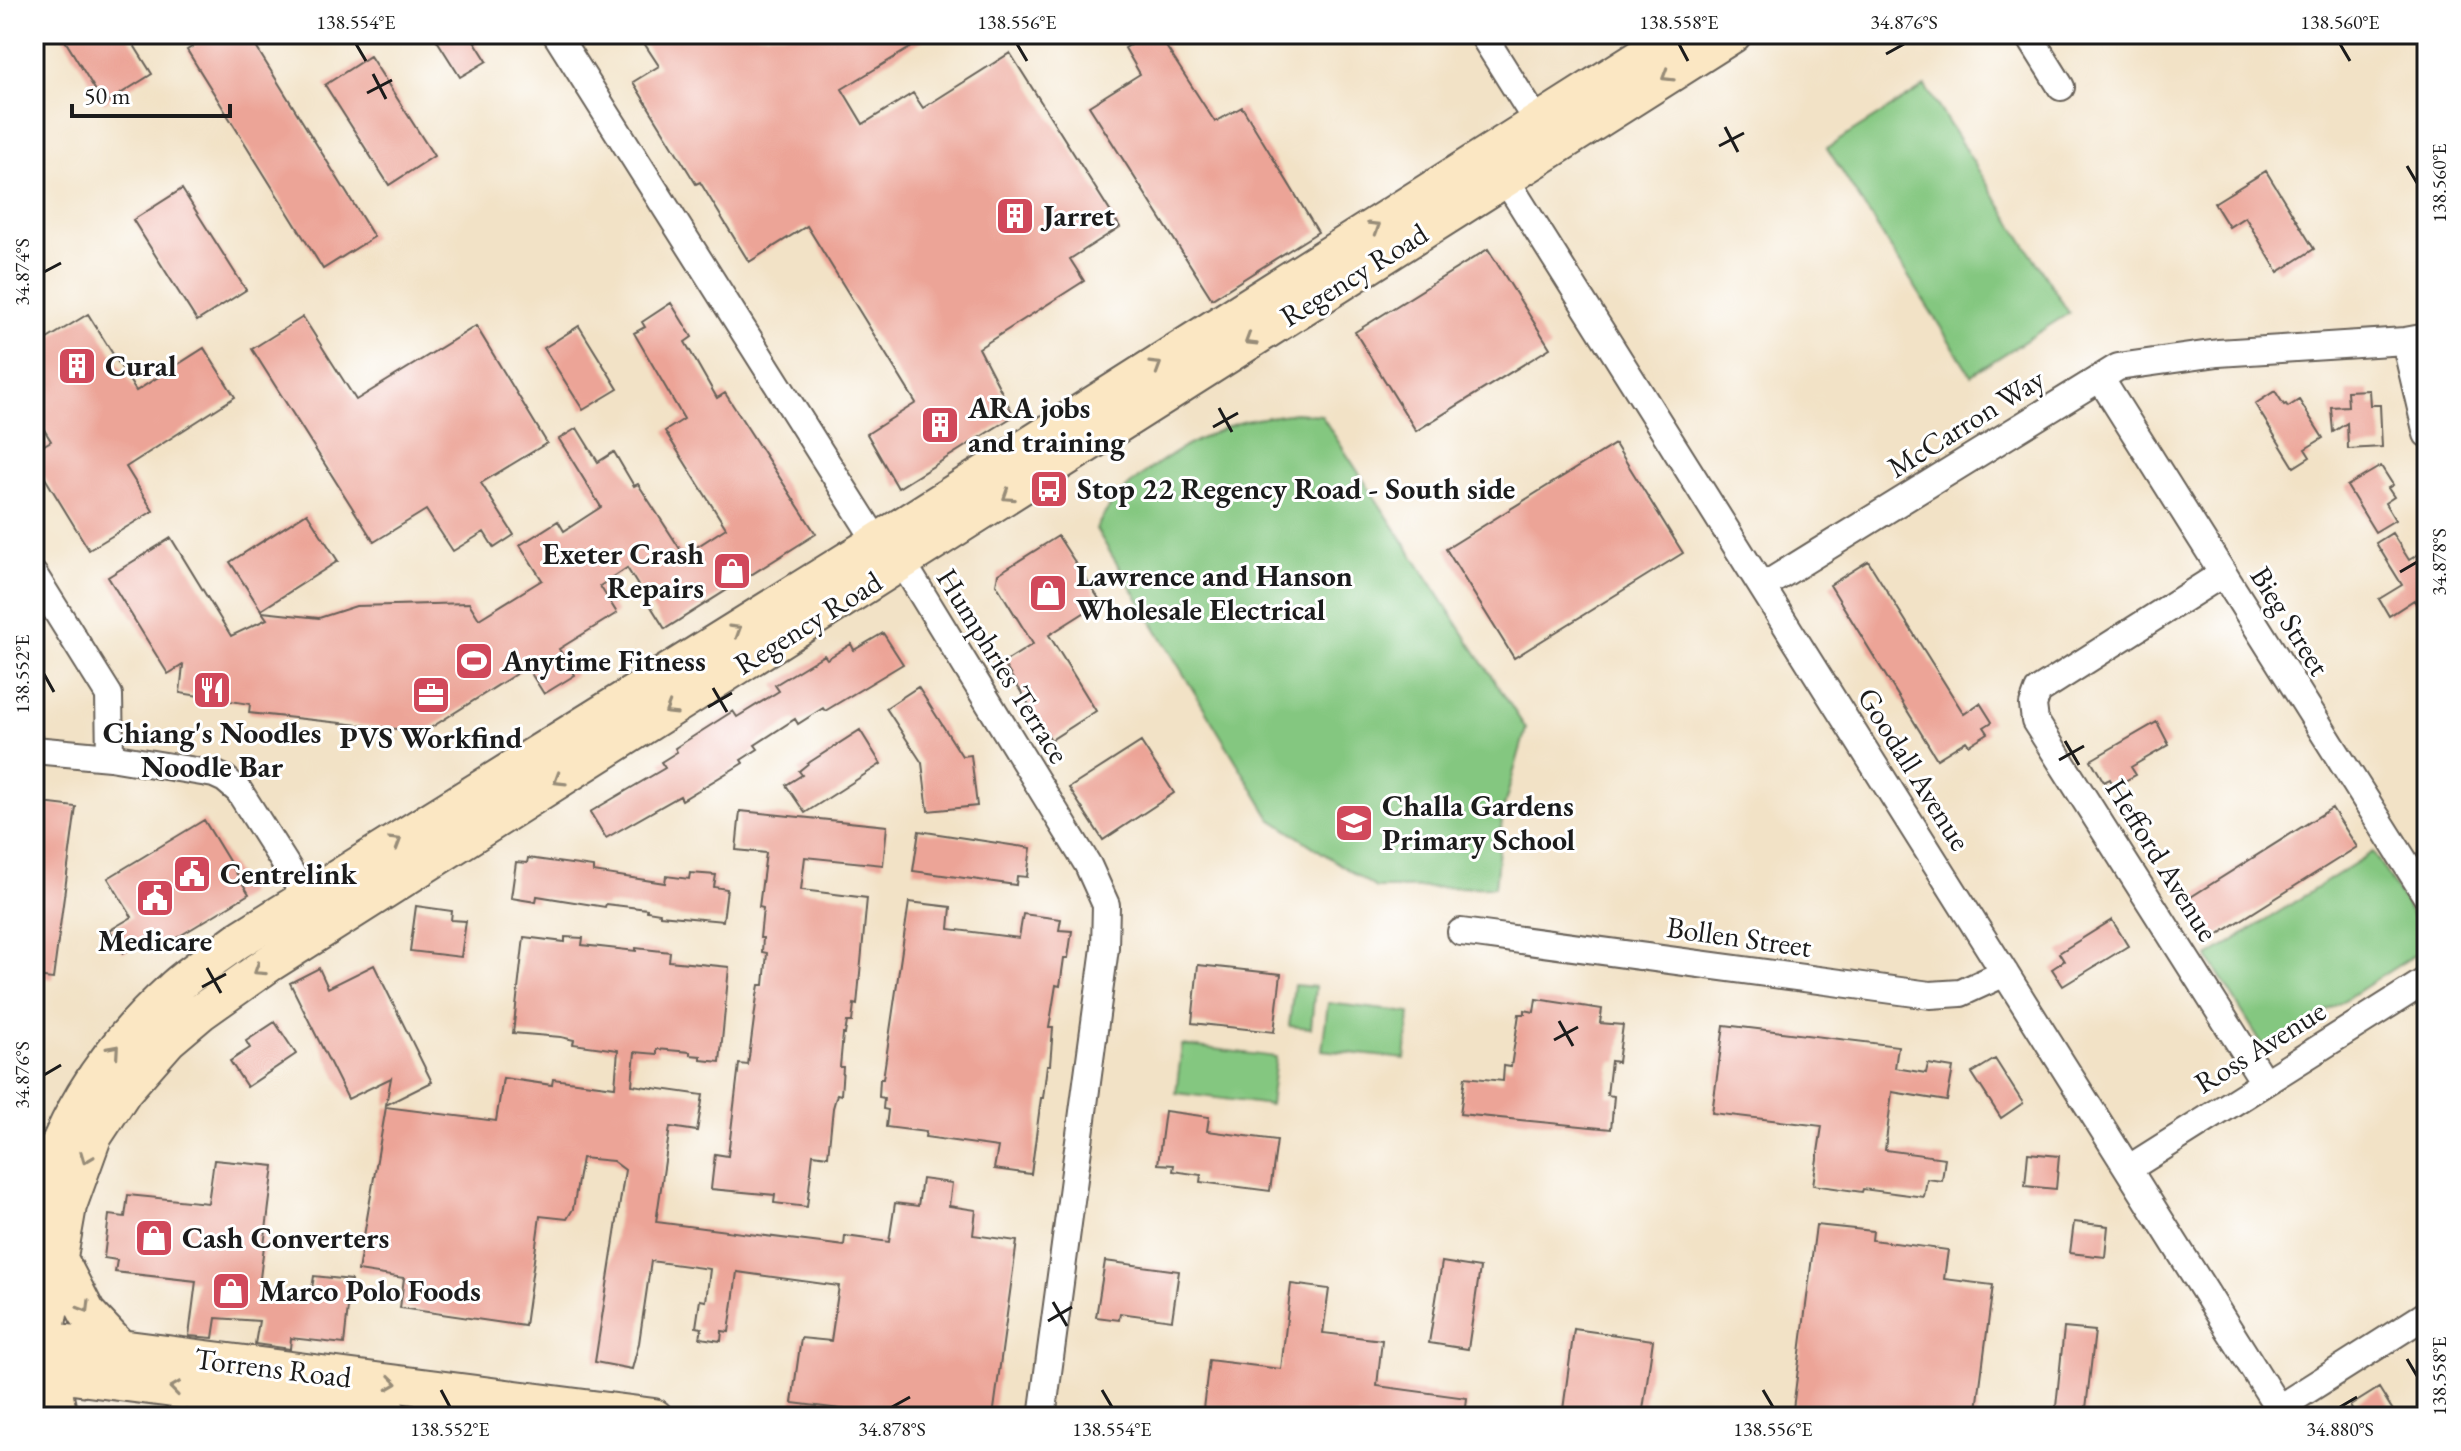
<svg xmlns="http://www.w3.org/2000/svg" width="2461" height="1451" font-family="'EB Garamond',serif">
	<rect width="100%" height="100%" fill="#fff"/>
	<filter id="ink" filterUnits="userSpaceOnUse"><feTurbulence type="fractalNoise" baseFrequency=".0125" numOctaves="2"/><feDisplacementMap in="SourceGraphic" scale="16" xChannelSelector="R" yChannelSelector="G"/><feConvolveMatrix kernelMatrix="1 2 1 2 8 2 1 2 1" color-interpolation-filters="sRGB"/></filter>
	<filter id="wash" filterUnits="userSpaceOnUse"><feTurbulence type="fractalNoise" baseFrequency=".006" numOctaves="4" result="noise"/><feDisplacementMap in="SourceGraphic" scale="32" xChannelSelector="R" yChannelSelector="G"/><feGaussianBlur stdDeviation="1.8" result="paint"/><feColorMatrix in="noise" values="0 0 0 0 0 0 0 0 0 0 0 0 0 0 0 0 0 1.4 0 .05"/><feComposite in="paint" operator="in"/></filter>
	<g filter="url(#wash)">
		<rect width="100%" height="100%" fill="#f2e2c6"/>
		<path fill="#84c780" stroke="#50724e" stroke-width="2" d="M1925,86L2069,313L1971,375L1827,148Z
			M1295,413L1321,415L1526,729L1503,810L1495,887L1376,888L1271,819L1096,529C1118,482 1180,446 1227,427C1247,418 1273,417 1295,413Z
			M2373,852L2427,938V947L2266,1050L2208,957Z
			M1294,985L1315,987L1311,1028L1289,1026Z
			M1328,1003L1410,1013L1405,1059L1322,1050Z
			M1182,1045L1276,1057L1270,1105L1176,1093Z"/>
		<g id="blocks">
			<path fill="#eca497" d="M61,34H127L152,74L104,104Z
				M213,34H248L374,237L323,269L187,50Z
				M433,34H470L487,61L460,77Z
				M638,34H933L842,89L863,124L913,93L923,108L1010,53L1120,227L1070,259L1084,281L979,348L1014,416L898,488L867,434L916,403L807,226L749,262L700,182L696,184L633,82L659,66Z
				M1148,34H1158L1215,122L1242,107L1318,232L1212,299L1089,106L1140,74L1125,48Z
				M370,56L434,156L389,185L325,85Z
				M2266,171L2314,249L2278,272L2245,217L2229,227L2214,203Z
				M182,189L246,290L197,321L133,220Z
				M1488,249L1550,348L1416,431L1355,332Z
				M671,303L692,337L685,342L717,398L725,393L816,534L665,629L627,568L600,586L617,613L559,649L575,675L544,694L527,667L424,732L249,713L250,704L180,693L183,665L168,674L108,577L171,538L231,636L267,619L262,612L319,618L356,606L469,603L479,619L542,580L520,545L558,521L564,531L601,507L559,439L577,428L598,462L614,452L634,486L638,484L684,555L726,528L665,431L684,419L634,333L645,327L642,322Z
				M88,314L136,391L204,348L235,397L126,467L153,511L89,550L34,460V451L51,441L34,413V347Z
				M303,317L356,400L476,326L547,443L481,483L514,535L494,548L484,532L453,551L426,510L374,542L252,349Z
				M579,326L618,389L583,410L544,348Z
				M2369,390L2370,405H2380L2382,447L2348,449L2347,423L2333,432L2331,407L2348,406L2347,391Z
				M2275,391L2284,405L2286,404L2288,407L2299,400L2323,438L2305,449L2310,457L2294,467L2255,404Z
				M1615,444L1683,553L1514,658L1446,549Z
				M2381,466L2393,485L2388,488L2394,497L2385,503L2395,520L2375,532L2347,486Z
				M307,513L338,561L261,610L230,562Z
				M2392,533L2409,560L2419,554L2427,567V621L2414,600L2389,616L2379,599L2402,585L2376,543Z
				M1058,536L1101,602L1049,635L1096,711L1051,740L1003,663L1033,644L996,584L998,574Z
				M1868,561L1964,714L1980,703L1992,722L1984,727L1988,733L1969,745L1966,741L1937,759L1830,585Z
				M883,633L903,664L825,711L823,708L798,724L795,719L755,745L758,749L741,760L743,763L682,800L680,796L606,838L590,812L665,768L661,762L677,752L675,748L733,711L737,717L779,691L775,685L824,655L827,659L851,644L854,650Z
				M918,687L962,756L971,755L977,806L928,811L922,763L886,708Z
				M2157,722L2169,745L2131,767L2136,775L2114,787L2110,779L2104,782L2091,760Z
				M860,730L881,764L805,813L786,785L802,775L799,771L810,762Z
				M1141,742L1174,793L1103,840L1069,788Z
				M34,802L76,807L53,979L34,977Z
				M2332,808L2357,847L2211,939L2186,900Z
				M740,811L887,826L883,865L805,857L801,890L867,898L857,1005L854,1004L852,1022H847L845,1034H843L840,1067H843L841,1095L837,1094L833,1108L828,1156L813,1154L807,1207L774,1203L775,1195L711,1189L715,1154L728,1156L739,1064L748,1065L757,996L759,985H764L767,953L762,952L763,938H760L763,908L759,907L766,853L736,850Z
				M204,820L249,894L155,951L147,938L123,953L110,930L132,917L108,878Z
				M919,831L1031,848L1027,877L1017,876L1016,885L913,871Z
				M528,858L593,867V872L665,883L666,876L689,879L690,873L716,875L714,887L727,889L723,921L660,915V913L647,911V909L606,904L605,907L537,896L536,902L511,898L516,862L527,863Z
				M909,902L951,907L949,929L1019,938L1023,914L1061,919L1059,930L1072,931L1068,958H1064L1060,986L1056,985L1049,1028H1053L1050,1065H1047L1043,1098H1041L1031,1174L994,1169L998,1147L925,1137L926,1132L886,1127L888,1110L883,1109L884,1098L879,1097L880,1079H883Z
				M416,906L452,911L451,920L466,921L461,957L410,951Z
				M2112,920L2128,946L2063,986L2052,969L2064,961L2059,953Z
				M524,937L565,942V937L583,938L582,945L636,951V948L670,952L669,961L729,967L720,1062L701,1060V1056L690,1055V1052L657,1049V1054L635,1052L632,1085L703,1095L697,1131L670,1127L656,1222L844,1246L845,1236L889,1242L895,1203L918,1206L922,1179L952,1183L949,1206L976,1210L973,1235L1017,1241L993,1417H864V1412L792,1403L801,1338L831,1341L839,1286L737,1272L729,1332L722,1331L721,1341L700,1338L702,1328L696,1327L700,1300L706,1301L710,1269L651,1261L639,1343L632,1369L595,1362L625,1170L613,1161L582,1158L573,1209L567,1219L540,1216L525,1326L400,1308L404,1278L358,1271L386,1107L496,1121L503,1078L552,1085L553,1079L615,1087L618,1050L573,1044L574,1040L561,1037L513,1033Z
				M374,965L432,1082L386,1105L391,1078L348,1099L290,983L319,968L328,988Z
				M1198,965L1281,974L1274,1032L1192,1023Z
				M1536,999L1602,1009L1600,1023L1623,1025L1618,1062L1611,1061L1607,1095L1614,1096L1611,1129L1460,1114L1465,1077L1503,1081L1504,1066L1511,1067L1519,1014H1525V1010L1534,1012Z
				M275,1022L296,1054L247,1087L230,1061L250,1048L246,1041Z
				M1724,1025L1898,1046L1895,1068L1926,1073L1928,1064L1953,1068L1947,1101L1892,1092L1885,1150L1945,1158L1942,1181L1927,1179L1924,1197L1863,1189L1862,1192L1813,1185L1822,1126L1712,1113Z
				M1995,1059L2023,1103L2001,1118L1972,1073Z
				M1165,1111L1209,1117L1207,1131L1277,1140L1270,1191L1200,1182L1201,1175L1173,1171L1174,1165L1158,1164Z
				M2028,1153L2059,1156L2056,1189L2025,1186Z
				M214,1160L274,1166L258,1294L310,1301L314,1276L351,1280L344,1344L291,1338L290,1349L255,1344L259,1321L216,1318L213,1338L189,1336L196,1281L115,1272L117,1260L104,1258L109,1215L125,1217L128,1195L208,1203Z
				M2074,1222L2108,1226L2105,1257L2070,1253Z
				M1816,1225L1873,1231L1872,1240L1948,1250L1944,1279L1993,1285L1976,1417H1792Z
				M1105,1261L1179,1271L1172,1320L1120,1313L1119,1320L1096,1317Z
				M1442,1262L1480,1268L1468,1349L1429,1343Z
				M1291,1284L1329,1289L1323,1333L1382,1340L1377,1386L1467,1398L1465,1417H1202L1209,1360L1281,1369Z
				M2064,1328L2095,1331L2085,1417H2055Z
				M1574,1329L1653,1340L1642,1417H1562Z
				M2379,1388L2397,1417H2356L2350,1406Z"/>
		</g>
	</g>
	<g filter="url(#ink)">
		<use href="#blocks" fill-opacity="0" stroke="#676158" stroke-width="2"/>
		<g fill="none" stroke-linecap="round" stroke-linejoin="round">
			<g stroke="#676158" stroke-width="30">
				<path id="street" d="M556,34L877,542L902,564L912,578L1088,865L1106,905L1105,948L1042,1417
					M1482,34L1546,136
					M2028,34L2061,87
					M1496,164L2284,1417
					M2405,341L2427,434
					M2100,378L2427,897
					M2222,574L2038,691L2033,705L2035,721L2264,1082
					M34,575L109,695L110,757
					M1762,587L2118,367L2218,353L2405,341L2427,337
					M34,750L110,757L214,774L225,779L239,791L315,911
					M1461,932L1930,995L1961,993L2005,973
					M2128,1169L2427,980
					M2279,1408L2427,1314"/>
			</g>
			<g stroke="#676158" stroke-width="40">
				<path id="secondary" d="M34,1223C56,1127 100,1055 173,989C192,971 216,957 237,941L877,542L1677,34
					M59,1259L87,1313L120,1348
					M34,1340L120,1348L654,1417
					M34,1371L391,1417
					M59,1417L44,1341L68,1206L93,1137L124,1090L168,1040L201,1012L270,963L1733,34"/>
			</g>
			<use href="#street" stroke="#fff" stroke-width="26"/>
			<use href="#secondary" stroke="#fbe7c3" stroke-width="36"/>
		</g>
		<defs><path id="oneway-chevron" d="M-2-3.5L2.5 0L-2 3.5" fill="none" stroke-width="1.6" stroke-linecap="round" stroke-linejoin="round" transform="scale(2)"/></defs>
		<g stroke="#978c78">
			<use href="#oneway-chevron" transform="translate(1667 76) rotate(148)"/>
			<use href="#oneway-chevron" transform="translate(1375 227) rotate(-32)"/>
			<use href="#oneway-chevron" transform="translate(1250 340) rotate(148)"/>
			<use href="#oneway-chevron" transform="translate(1156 366) rotate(-32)"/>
			<use href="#oneway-chevron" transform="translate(1008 496) rotate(147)"/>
			<use href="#oneway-chevron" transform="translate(736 630) rotate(-32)"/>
			<use href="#oneway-chevron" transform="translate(670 710) rotate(148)"/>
			<use href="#oneway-chevron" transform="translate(559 780) rotate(148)"/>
			<use href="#oneway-chevron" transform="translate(396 842) rotate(-32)"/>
			<use href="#oneway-chevron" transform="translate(259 970) rotate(147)"/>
			<use href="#oneway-chevron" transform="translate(114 1050) rotate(-49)"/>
			<use href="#oneway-chevron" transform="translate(86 1158) rotate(111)"/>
			<use href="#oneway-chevron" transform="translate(85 1307) rotate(59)"/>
			<use href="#oneway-chevron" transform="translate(392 1383) rotate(7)"/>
			<use href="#oneway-chevron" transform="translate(175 1388) rotate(-172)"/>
		</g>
	</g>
	<path fill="none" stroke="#1c1c1c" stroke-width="3" d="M356,44L366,61M1017,44L1027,61M1679,44L1688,61M2340,44L2350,61M1886,54L1904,44M373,74L386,99M367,93L392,80M1725,127L1738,152M1719,146L1744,133M2407,166L2417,183M44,272L61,263M1219,408L1232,432M1213,427L1238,413M2400,572L2417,562M44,674L54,692M713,688L727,712M708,707L732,693M2065,741L2079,765M2059,760L2084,746M207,968L221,993M202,987L226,974M1559,1021L1573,1046M1554,1040L1578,1027M44,1075L61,1065M1053,1302L1067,1326M1048,1321L1072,1307M2407,1359L2417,1376M441,1390L450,1407M1102,1390L1112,1407M1763,1390L1773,1407M892,1407L910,1397M2340,1407L2357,1397"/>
	<defs>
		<g id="building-square" transform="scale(2)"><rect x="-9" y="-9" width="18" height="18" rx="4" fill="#d1495b" stroke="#fff"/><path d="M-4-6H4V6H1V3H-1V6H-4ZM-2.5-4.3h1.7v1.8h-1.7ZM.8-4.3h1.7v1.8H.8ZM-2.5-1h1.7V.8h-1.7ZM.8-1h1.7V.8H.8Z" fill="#fff"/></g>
		<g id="bus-square" transform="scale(2)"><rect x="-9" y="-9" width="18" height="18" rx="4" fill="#d1495b" stroke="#fff"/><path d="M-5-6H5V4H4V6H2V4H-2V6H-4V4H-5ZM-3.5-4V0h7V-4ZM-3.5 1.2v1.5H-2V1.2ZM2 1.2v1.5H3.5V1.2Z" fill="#fff"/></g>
		<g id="shop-square" transform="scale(2)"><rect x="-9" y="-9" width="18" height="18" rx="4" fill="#d1495b" stroke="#fff"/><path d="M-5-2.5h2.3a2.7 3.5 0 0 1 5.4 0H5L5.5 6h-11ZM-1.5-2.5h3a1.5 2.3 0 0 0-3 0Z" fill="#fff"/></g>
		<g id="stadium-square" transform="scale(2)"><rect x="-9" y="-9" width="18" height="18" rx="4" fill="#d1495b" stroke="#fff"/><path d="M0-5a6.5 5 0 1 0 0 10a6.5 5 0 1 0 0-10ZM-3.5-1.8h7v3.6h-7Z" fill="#fff"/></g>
		<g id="restaurant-square" transform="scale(2)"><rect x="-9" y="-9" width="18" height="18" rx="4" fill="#d1495b" stroke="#fff"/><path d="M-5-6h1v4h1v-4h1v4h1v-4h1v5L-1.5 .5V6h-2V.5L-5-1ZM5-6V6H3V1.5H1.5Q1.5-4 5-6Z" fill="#fff"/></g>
		<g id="office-square" transform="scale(2)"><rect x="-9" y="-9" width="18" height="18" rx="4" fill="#d1495b" stroke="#fff"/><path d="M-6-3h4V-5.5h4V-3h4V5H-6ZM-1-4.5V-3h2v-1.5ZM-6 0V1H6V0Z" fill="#fff"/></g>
		<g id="school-square" transform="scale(2)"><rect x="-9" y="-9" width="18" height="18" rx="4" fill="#d1495b" stroke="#fff"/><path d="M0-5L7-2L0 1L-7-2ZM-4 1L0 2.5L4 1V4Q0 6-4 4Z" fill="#fff"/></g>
		<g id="civic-square" transform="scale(2)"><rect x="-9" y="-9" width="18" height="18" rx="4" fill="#d1495b" stroke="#fff"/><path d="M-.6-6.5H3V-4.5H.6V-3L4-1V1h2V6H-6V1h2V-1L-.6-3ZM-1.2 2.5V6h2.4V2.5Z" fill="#fff"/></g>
	</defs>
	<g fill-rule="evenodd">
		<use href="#building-square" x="1015" y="216"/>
		<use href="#building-square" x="77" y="366"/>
		<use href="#building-square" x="940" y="425"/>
		<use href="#bus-square" x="1049" y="489"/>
		<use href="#shop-square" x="732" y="571"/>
		<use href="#shop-square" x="1048" y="593"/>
		<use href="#stadium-square" x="474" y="661"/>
		<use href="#restaurant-square" x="212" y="690"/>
		<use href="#office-square" x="431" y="695"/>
		<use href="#school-square" x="1354" y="823"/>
		<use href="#civic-square" x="192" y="874"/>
		<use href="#civic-square" x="155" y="898"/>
		<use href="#shop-square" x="154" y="1238"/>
		<use href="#shop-square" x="231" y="1291"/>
	</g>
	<g text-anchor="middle" stroke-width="6" stroke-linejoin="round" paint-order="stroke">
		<g font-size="30" font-weight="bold" fill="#1c1c1c" stroke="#fff" text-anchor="start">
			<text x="1043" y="226">Jarret</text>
			<text x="105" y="376">Cural</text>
			<text x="968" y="418">ARA jobs<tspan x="968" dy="34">and training</tspan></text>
			<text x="1077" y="499">Stop 22 Regency Road - South side</text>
			<text x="704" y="564" text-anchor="end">Exeter Crash<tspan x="704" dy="34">Repairs</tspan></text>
			<text x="1076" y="586">Lawrence and Hanson<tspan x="1076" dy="34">Wholesale Electrical</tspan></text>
			<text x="502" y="671">Anytime Fitness</text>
			<text x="212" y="743" text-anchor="middle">Chiang's Noodles<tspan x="212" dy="34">Noodle Bar</tspan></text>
			<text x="431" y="748" text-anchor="middle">PVS Workfind</text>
			<text x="1382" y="816">Challa Gardens<tspan x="1382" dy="34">Primary School</tspan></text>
			<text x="220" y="884">Centrelink</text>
			<text x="155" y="951" text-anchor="middle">Medicare</text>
			<text x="182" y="1248">Cash Converters</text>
			<text x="259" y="1301">Marco Polo Foods</text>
		</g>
		<g font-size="30" fill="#1c1c1c" stroke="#fff">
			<text transform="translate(1354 275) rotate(-32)" y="10">Regency Road</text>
			<text transform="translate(1966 423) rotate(-32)" y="10">McCarron Way</text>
			<text transform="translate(2290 621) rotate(58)" y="10">Bieg Street</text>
			<text transform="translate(808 623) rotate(-32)" y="10">Regency Road</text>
			<text transform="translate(1003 666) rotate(58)" y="10">Humphries Terrace</text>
			<text transform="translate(1914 769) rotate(58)" y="10">Goodall Avenue</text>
			<text transform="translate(2162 860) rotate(58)" y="10">Hefford Avenue</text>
			<text transform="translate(1739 937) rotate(8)" y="10">Bollen Street</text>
			<text transform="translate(2260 1047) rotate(-32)" y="10">Ross Avenue</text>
			<text transform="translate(273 1368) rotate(7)" y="10">Torrens Road</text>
		</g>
	</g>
	<rect width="2461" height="1451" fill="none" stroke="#fff" stroke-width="88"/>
	<path d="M72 104v12h158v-12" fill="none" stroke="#1c1c1c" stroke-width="4"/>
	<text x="84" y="104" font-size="24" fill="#1c1c1c" stroke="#ffffff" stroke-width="6" paint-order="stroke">50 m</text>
	<rect x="44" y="44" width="2373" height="1363" fill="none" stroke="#1c1c1c" stroke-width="3"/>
	<g font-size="20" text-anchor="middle" fill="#1c1c1c">
		<text x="356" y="29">138.554°E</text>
		<text x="1017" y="29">138.556°E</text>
		<text x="1679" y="29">138.558°E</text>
		<text x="1904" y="29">34.876°S</text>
		<text x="2340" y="29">138.560°E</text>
		<text transform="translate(2439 183) rotate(-90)" y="7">138.560°E</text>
		<text transform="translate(22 272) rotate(-90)" y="7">34.874°S</text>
		<text transform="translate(2439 562) rotate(-90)" y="7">34.878°S</text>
		<text transform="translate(22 674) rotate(-90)" y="7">138.552°E</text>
		<text transform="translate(22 1075) rotate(-90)" y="7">34.876°S</text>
		<text transform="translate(2439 1376) rotate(-90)" y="7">138.558°E</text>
		<text x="450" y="1436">138.552°E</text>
		<text x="892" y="1436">34.878°S</text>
		<text x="1112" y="1436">138.554°E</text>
		<text x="1773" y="1436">138.556°E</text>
		<text x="2340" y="1436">34.880°S</text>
	</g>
</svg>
